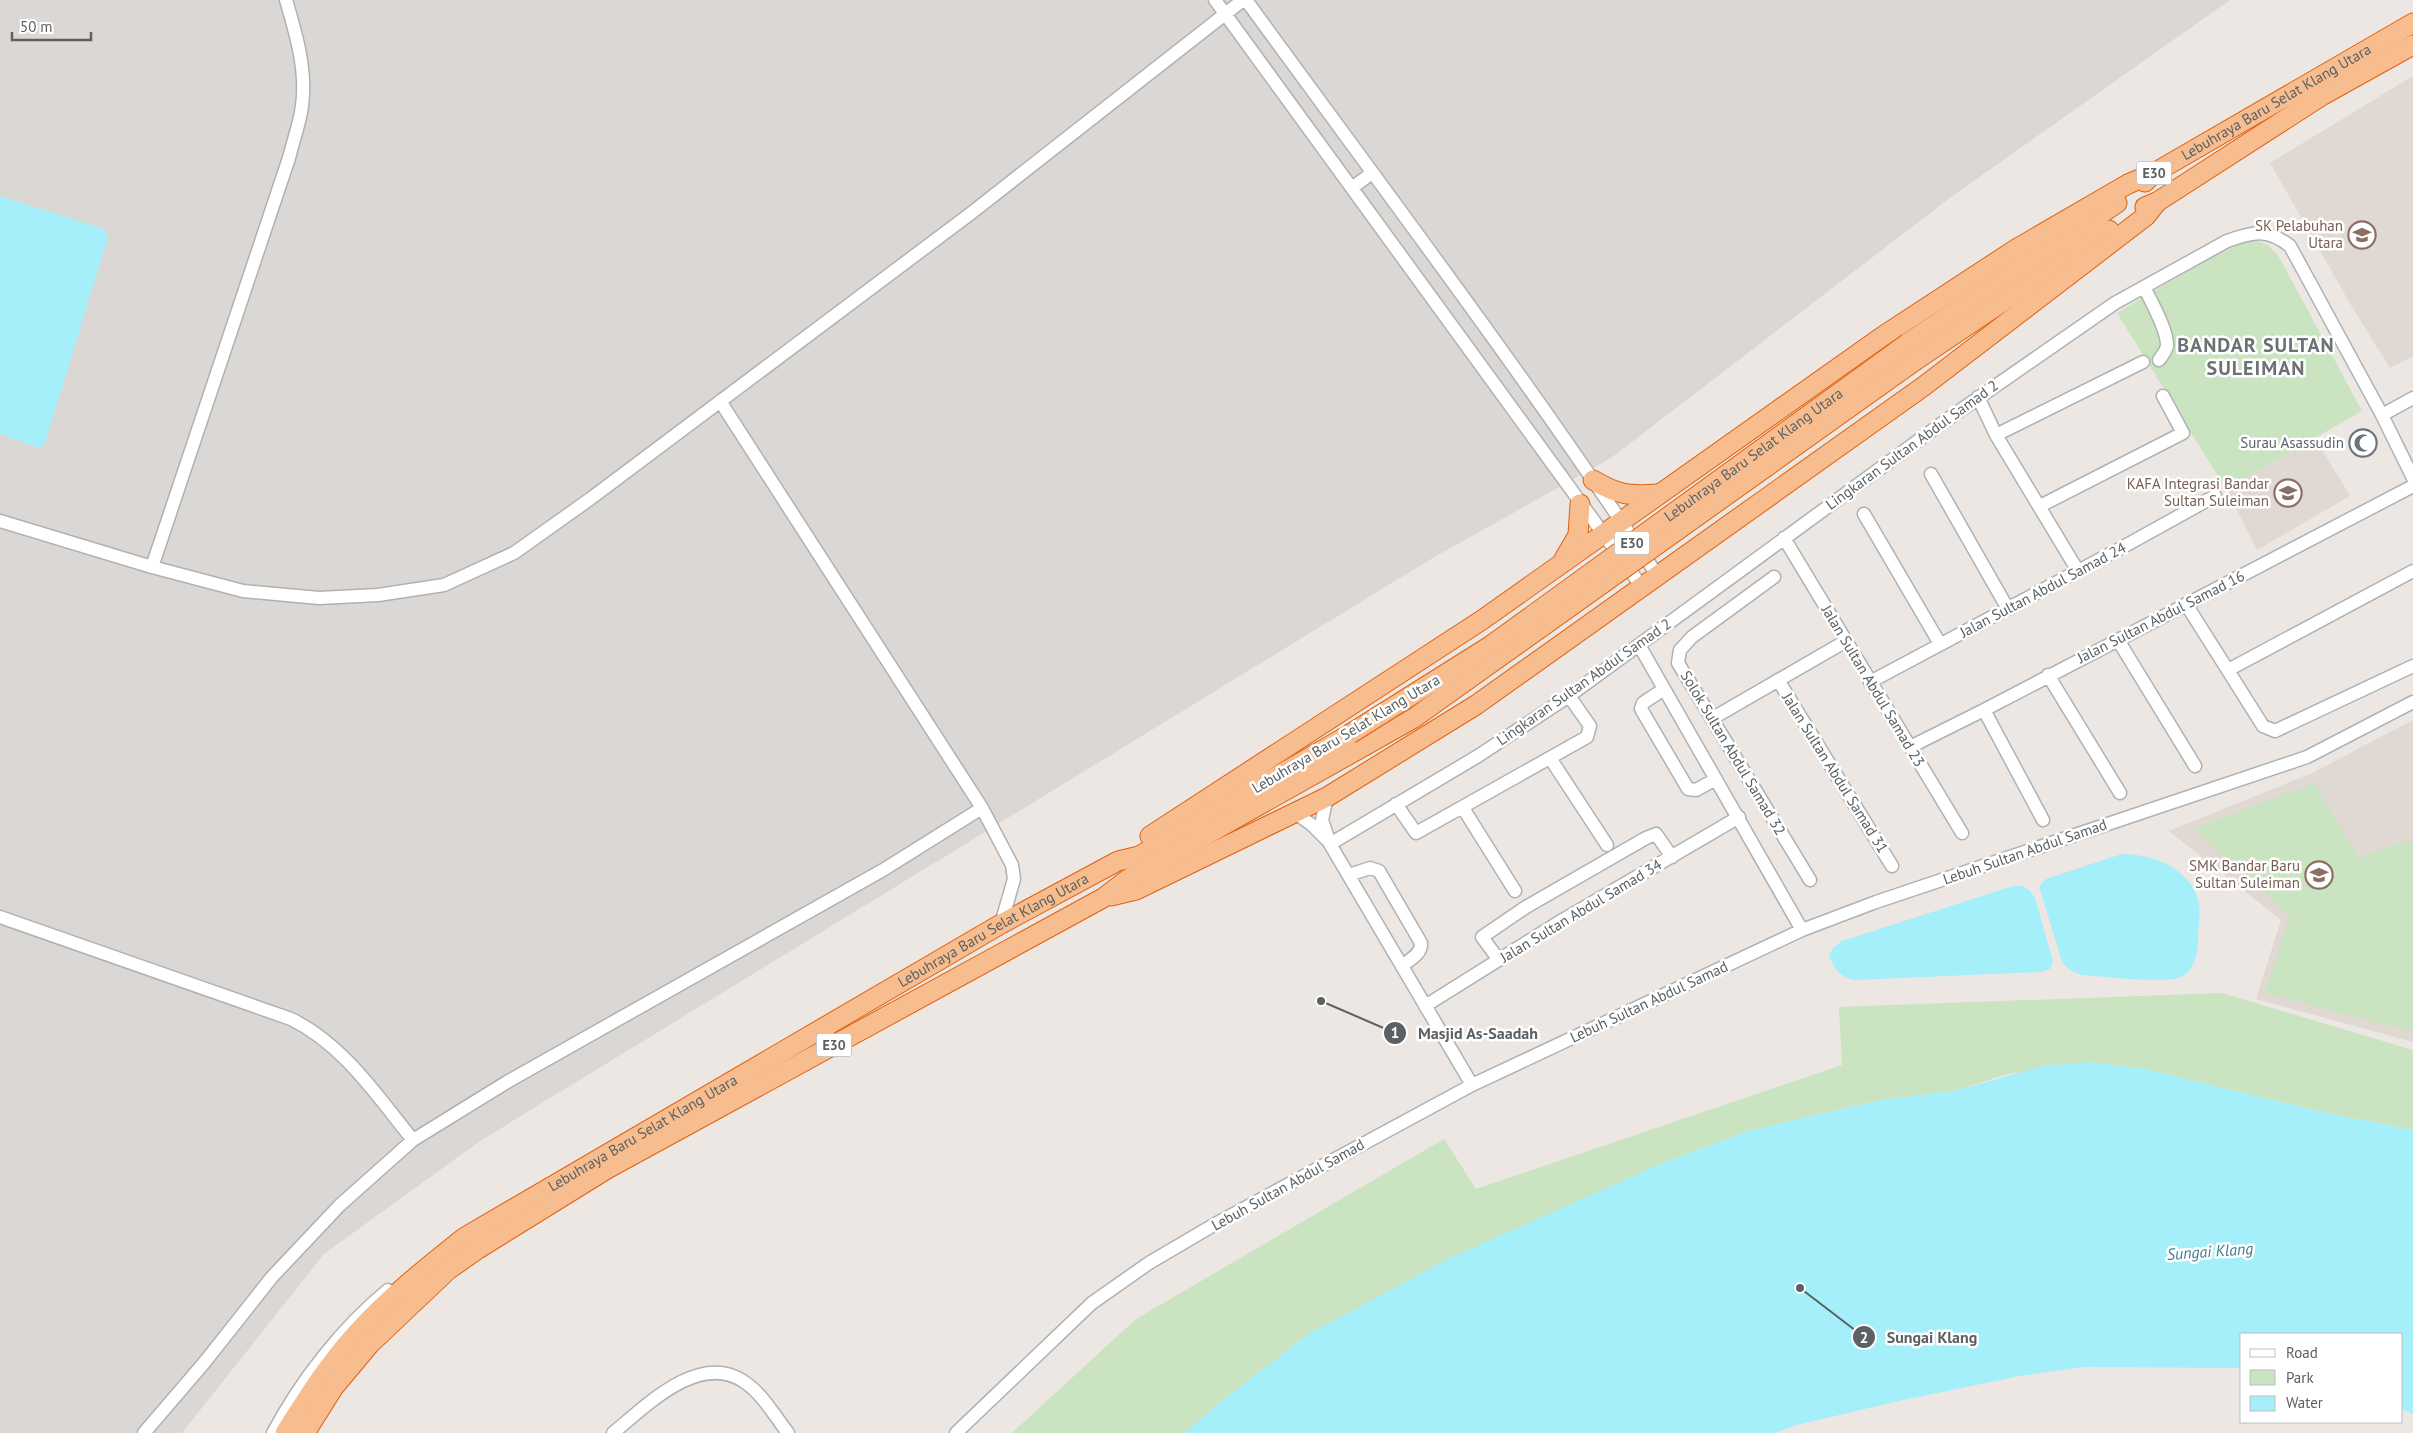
<svg xmlns="http://www.w3.org/2000/svg" width="2413" height="1433" font-family="'PT Sans',sans-serif">
	<rect width="100%" height="100%" fill="#ece7e2"/>
	<path fill="#dbd7d5" d="M0,0H2230L1951,197L1611,458L1431,559L480,1141L324,1254L182,1433H0Z"/>
	<path fill="#dfd8d3" d="M2413,76V356L2390,368L2352,307L2270,163Z
		M2315,438L2350,496L2257,550L2226,489Z
		M2413,720V1042L2256,999L2281,920L2169,831L2312,773Z"/>
	<path fill="#cae3c0" d="M2253,239L2268,245L2279,257L2362,411L2226,489L2117,313L2235,243Z
		M2314,783L2359,858L2408,840L2413,843V1029L2409,1031L2265,993L2290,916L2194,829Z
		M2222,993L2413,1050V1130L2326,1113L2146,1069L2091,1062L2007,1074L1958,1090L1876,1101L1748,1131L1658,1165L1556,1212L1307,1335L1218,1404L1184,1433H1012L1136,1319L1444,1139L1476,1189L1842,1065L1839,1007Z"/>
	<path fill="#a5effa" d="M0,196L104,229L108,237L45,443L39,448L0,434Z
		M2122,854C2152,854 2190,868 2198,900C2201,910 2199,924 2198,935C2198,949 2197,967 2183,976C2171,985 2099,976 2081,975L2070,970L2062,962L2039,886L2046,879Z
		M2013,886C2024,885 2029,888 2035,898L2053,961L2050,969L2041,972L1854,980C1839,976 1834,969 1829,955L1833,948L1842,941Z
		M2091,1062L2146,1069L2326,1113L2413,1130V1414L2402,1409V1334H2242V1368L2085,1367L2020,1376L1903,1400L1797,1425L1775,1433H1184L1218,1404L1307,1335L1448,1259L1658,1165L1748,1131L1876,1101L1958,1090L2043,1066Z"/>
	<g fill="none" stroke-linecap="round" stroke-linejoin="round">
		<g stroke="#aeb2b4" stroke-width="15">
			<path id="minor" d="M1215,0L1642,587
				M1246,0C1385,191 1527,378 1657,575
				M1353,187L1372,173
				M2144,287C2151,301 2168,331 2167,346C2166,351 2162,356 2159,360
				M1978,397L1996,435L2078,571
				M720,401L982,808L1012,865L1014,879L1001,924
				M2382,415L2413,398
				M1996,435L2143,362
				M1931,474L2008,609
				M2040,506L2183,433L2163,396
				M1864,514L1940,644
				M0,521L152,567L243,591L319,598L378,595L444,585L514,553L590,499L970,214L1243,0
				M1784,538L1962,833
				M152,567L289,158C293,141 300,123 302,106C307,70 296,34 286,0
				M1774,577L1692,637L1680,650L1678,663L1810,880
				M2186,604L2263,726L2275,731L2413,666
				M2118,640L2195,766
				M1639,645L1802,930
				M2228,670L2413,571
				M2048,675L2120,793
				M1778,680L1892,866
				M1870,682L2123,547L2215,496
				M1664,689L1643,703L1641,709L1688,789L1696,790L1716,779
				M1984,710L2043,820
				M1713,718L1846,641
				M1910,747L1984,710L2413,486
				M1550,758L1607,845
				M1327,797L1322,820L1330,844L1472,1085
				M1396,804L1416,833L1587,737L1590,726L1569,696
				M1463,808L1515,891
				M1294,812L1312,825L1327,840
				M1330,844L1478,756L1569,696L1945,421L2115,303L2227,241C2253,232 2267,228 2290,246L2382,415L2413,478
				M1349,875L1370,868L1379,871L1421,943C1422,954 1409,960 1402,966
				M0,917L291,1019C343,1044 377,1096 413,1140
				M1499,960L1482,937L1526,907L1646,838L1656,834L1672,857
				M1425,1006L1556,924L1739,817
				M144,1433L204,1363L272,1277L340,1205L413,1140L507,1082L883,870L982,808
				M273,1433C301,1380 342,1328 388,1290
				M613,1433C645,1407 698,1352 743,1381C762,1393 774,1415 788,1433
				M956,1433L1092,1303L1149,1263L1217,1223L1472,1085L1802,930L1876,902L2307,757L2413,702"/>
		</g>
		<g stroke="#e25f0d" stroke-width="21">
			<g id="highway">
				<path id="s1" d="M2145,182L2154,173L2413,23"/>
				<path d="M2145,207L2157,202L2323,95L2413,45"/>
				<path d="M1908,343L2117,203"/>
				<path d="M1916,360L2109,230"/>
				<path d="M1593,480C1618,495 1629,496 1657,494"/>
				<path d="M1564,559L1578,535L1580,504"/>
				<path d="M1150,836L1482,620L1883,336L2016,249L2128,184L2154,173"/>
				<path d="M1111,896L1136,890L1327,797L1476,705L1924,386L2146,216L2157,202"/>
				<path id="s2" d="M285,1433C306,1400 327,1366 354,1336C387,1299 426,1268 465,1237L1001,924L1118,861L1139,856L1350,734"/>
				<path d="M305,1433L334,1387L370,1344L448,1270L478,1249L607,1169L1103,898L1128,879L1414,718"/>
			</g>
		</g>
		<use href="#minor" stroke="#fff" stroke-width="12"/>
		<use href="#highway" stroke="#f7bd8f" stroke-width="19"/>
		<g stroke="#e25f0d" stroke-width="21" stroke-linecap="butt">
			<g id="highway-bridge">
				<path d="M1414,718L1916,360"/>
				<path id="s3" d="M1350,734L1490,646L1908,343"/>
			</g>
		</g>
		<use href="#highway-bridge" stroke="#f7bd8f" stroke-width="19"/>
	</g>
	<defs>
		<g id="school-ring" transform="scale(1.4375)"><circle r="9.5" fill="#fff" stroke="#8d6e63" stroke-width="1.5"/><path d="M0-5L7-2L0 1L-7-2ZM-4 1L0 2.5L4 1V4Q0 6-4 4Z" fill="#8d6e63"/></g>
		<g id="mosque-ring" transform="scale(1.4375)"><circle r="9.5" fill="#fff" stroke="#6b7280" stroke-width="1.5"/><path d="M3.5-4.9A6 6 0 1 0 3.5 4.9A5 5 0 1 1 3.5-4.9Z" fill="#6b7280"/></g>
	</defs>
	<g fill-rule="evenodd">
		<use href="#school-ring" x="2362" y="235"/>
		<use href="#mosque-ring" x="2363" y="443"/>
		<use href="#school-ring" x="2288" y="493"/>
		<use href="#school-ring" x="2319" y="875"/>
	</g>
	<g text-anchor="middle" stroke-width="5" stroke-linejoin="round" paint-order="stroke">
		<g fill="#fff" stroke="#8c9091" stroke-width="1">
			<rect x="2136.5" y="161.5" width="35" height="23" rx="4"/>
			<rect x="1614.5" y="531.5" width="35" height="23" rx="4"/>
			<rect x="816.5" y="1033.5" width="35" height="23" rx="4"/>
		</g>
		<g font-size="14" font-weight="bold" fill="#5b6062">
			<text x="2154" y="178">E30</text>
			<text x="1632" y="548">E30</text>
			<text x="834" y="1050">E30</text>
		</g>
		<g font-size="15" fill="#5b6062" stroke="#fff">
			<text dy="5" stroke="none"><textPath href="#s1" startOffset="154">Lebuhraya Baru Selat Klang Utara</textPath></text>
			<text transform="translate(1912 445) rotate(-36)" y="5">Lingkaran Sultan Abdul Samad 2</text>
			<text dy="5" stroke="none"><textPath href="#s3" startOffset="491">Lebuhraya Baru Selat Klang Utara</textPath></text>
			<text transform="translate(2043 590) rotate(-28)" y="5">Jalan Sultan Abdul Samad 24</text>
			<text transform="translate(2161 617) rotate(-27)" y="5">Jalan Sultan Abdul Samad 16</text>
			<text transform="translate(1584 682) rotate(-35)" y="5">Lingkaran Sultan Abdul Samad 2</text>
			<text transform="translate(1873 686) rotate(59)" y="5">Jalan Sultan Abdul Samad 23</text>
			<text transform="translate(1346 734) rotate(-31)" y="5">Lebuhraya Baru Selat Klang Utara</text>
			<text transform="translate(1733 753) rotate(59)" y="5">Solok Sultan Abdul Samad 32</text>
			<text transform="translate(1835 773) rotate(58)" y="5">Jalan Sultan Abdul Samad 31</text>
			<text transform="translate(2025 852) rotate(-19)" y="5">Lebuh Sultan Abdul Samad</text>
			<text transform="translate(1581 911) rotate(-31)" y="5">Jalan Sultan Abdul Samad 34</text>
			<text dy="5" stroke="none"><textPath href="#s2" startOffset="879">Lebuhraya Baru Selat Klang Utara</textPath></text>
			<text transform="translate(1649 1002) rotate(-25)" y="5">Lebuh Sultan Abdul Samad</text>
			<text dy="5" stroke="none"><textPath href="#s2" startOffset="474">Lebuhraya Baru Selat Klang Utara</textPath></text>
			<text transform="translate(1288 1185) rotate(-29)" y="5">Lebuh Sultan Abdul Samad</text>
		</g>
		<g font-size="15" fill="#785e54" stroke="#fff" text-anchor="end">
			<text x="2343" y="231">SK Pelabuhan<tspan x="2343" dy="17">Utara</tspan></text>
			<text x="2269" y="489">KAFA Integrasi Bandar<tspan x="2269" dy="17">Sultan Suleiman</tspan></text>
			<text x="2300" y="871">SMK Bandar Baru<tspan x="2300" dy="17">Sultan Suleiman</tspan></text>
		</g>
		<g font-size="15" fill="#5b616d" stroke="#fff" text-anchor="end">
			<text x="2344" y="448">Surau Asassudin</text>
		</g>
		<g font-size="16" font-style="italic" fill="#3b7f91" stroke="#fff">
			<text transform="translate(2210 1251) rotate(-4)" y="6">Sungai Klang</text>
		</g>
		<g font-size="20" font-weight="bold" letter-spacing="1" fill="#6c7274" stroke="#fff">
			<text x="2256" y="352">BANDAR SULTAN<tspan x="2256" dy="23">SULEIMAN</tspan></text>
		</g>
	</g>
	<path fill="none" stroke="#5b6062" stroke-width="2" d="M1321 1001L1395 1033M1800 1288L1864 1337"/>
	<g fill="#5b6062" stroke="#fff" stroke-width="2">
		<circle cx="1321" cy="1001" r="5"/>
		<circle cx="1800" cy="1288" r="5"/>
		<circle cx="1395" cy="1033" r="12"/>
		<circle cx="1864" cy="1337" r="12"/>
	</g>
	<g font-size="15" text-anchor="middle" font-weight="bold" fill="#fff">
		<text x="1395" y="1038">1</text>
		<text x="1864" y="1343">2</text>
	</g>
	<g font-size="16" text-anchor="middle" font-weight="bold" fill="#5b6062" stroke="#fff" stroke-width="5" stroke-linejoin="round" paint-order="stroke">
		<text x="1478" y="1039">Masjid As-Saadah</text>
		<text x="1932" y="1343">Sungai Klang</text>
	</g>
	<rect x="2240" y="1333" width="162" height="90" fill="#ffffff" stroke="#bdbfc0"/>
	<rect x="2250" y="1349" width="25" height="8" fill="#ffffff" stroke="#bdbfc0"/>
	<text x="2286" y="1358" font-size="15" fill="#5b6062">Road</text>
	<rect x="2250" y="1370" width="25" height="15" fill="#cae3c0" stroke="#bdbfc0"/>
	<text x="2286" y="1383" font-size="15" fill="#5b6062">Park</text>
	<rect x="2250" y="1396" width="25" height="15" fill="#a5effa" stroke="#bdbfc0"/>
	<text x="2286" y="1408" font-size="15" fill="#5b6062">Water</text>
	<path d="M12 32v8h79v-8" fill="none" stroke="#5b6062" stroke-width="2.5"/>
	<text x="20" y="32" font-size="15" fill="#5b6062" stroke="#ffffff" stroke-width="4" paint-order="stroke">50 m</text>
</svg>
